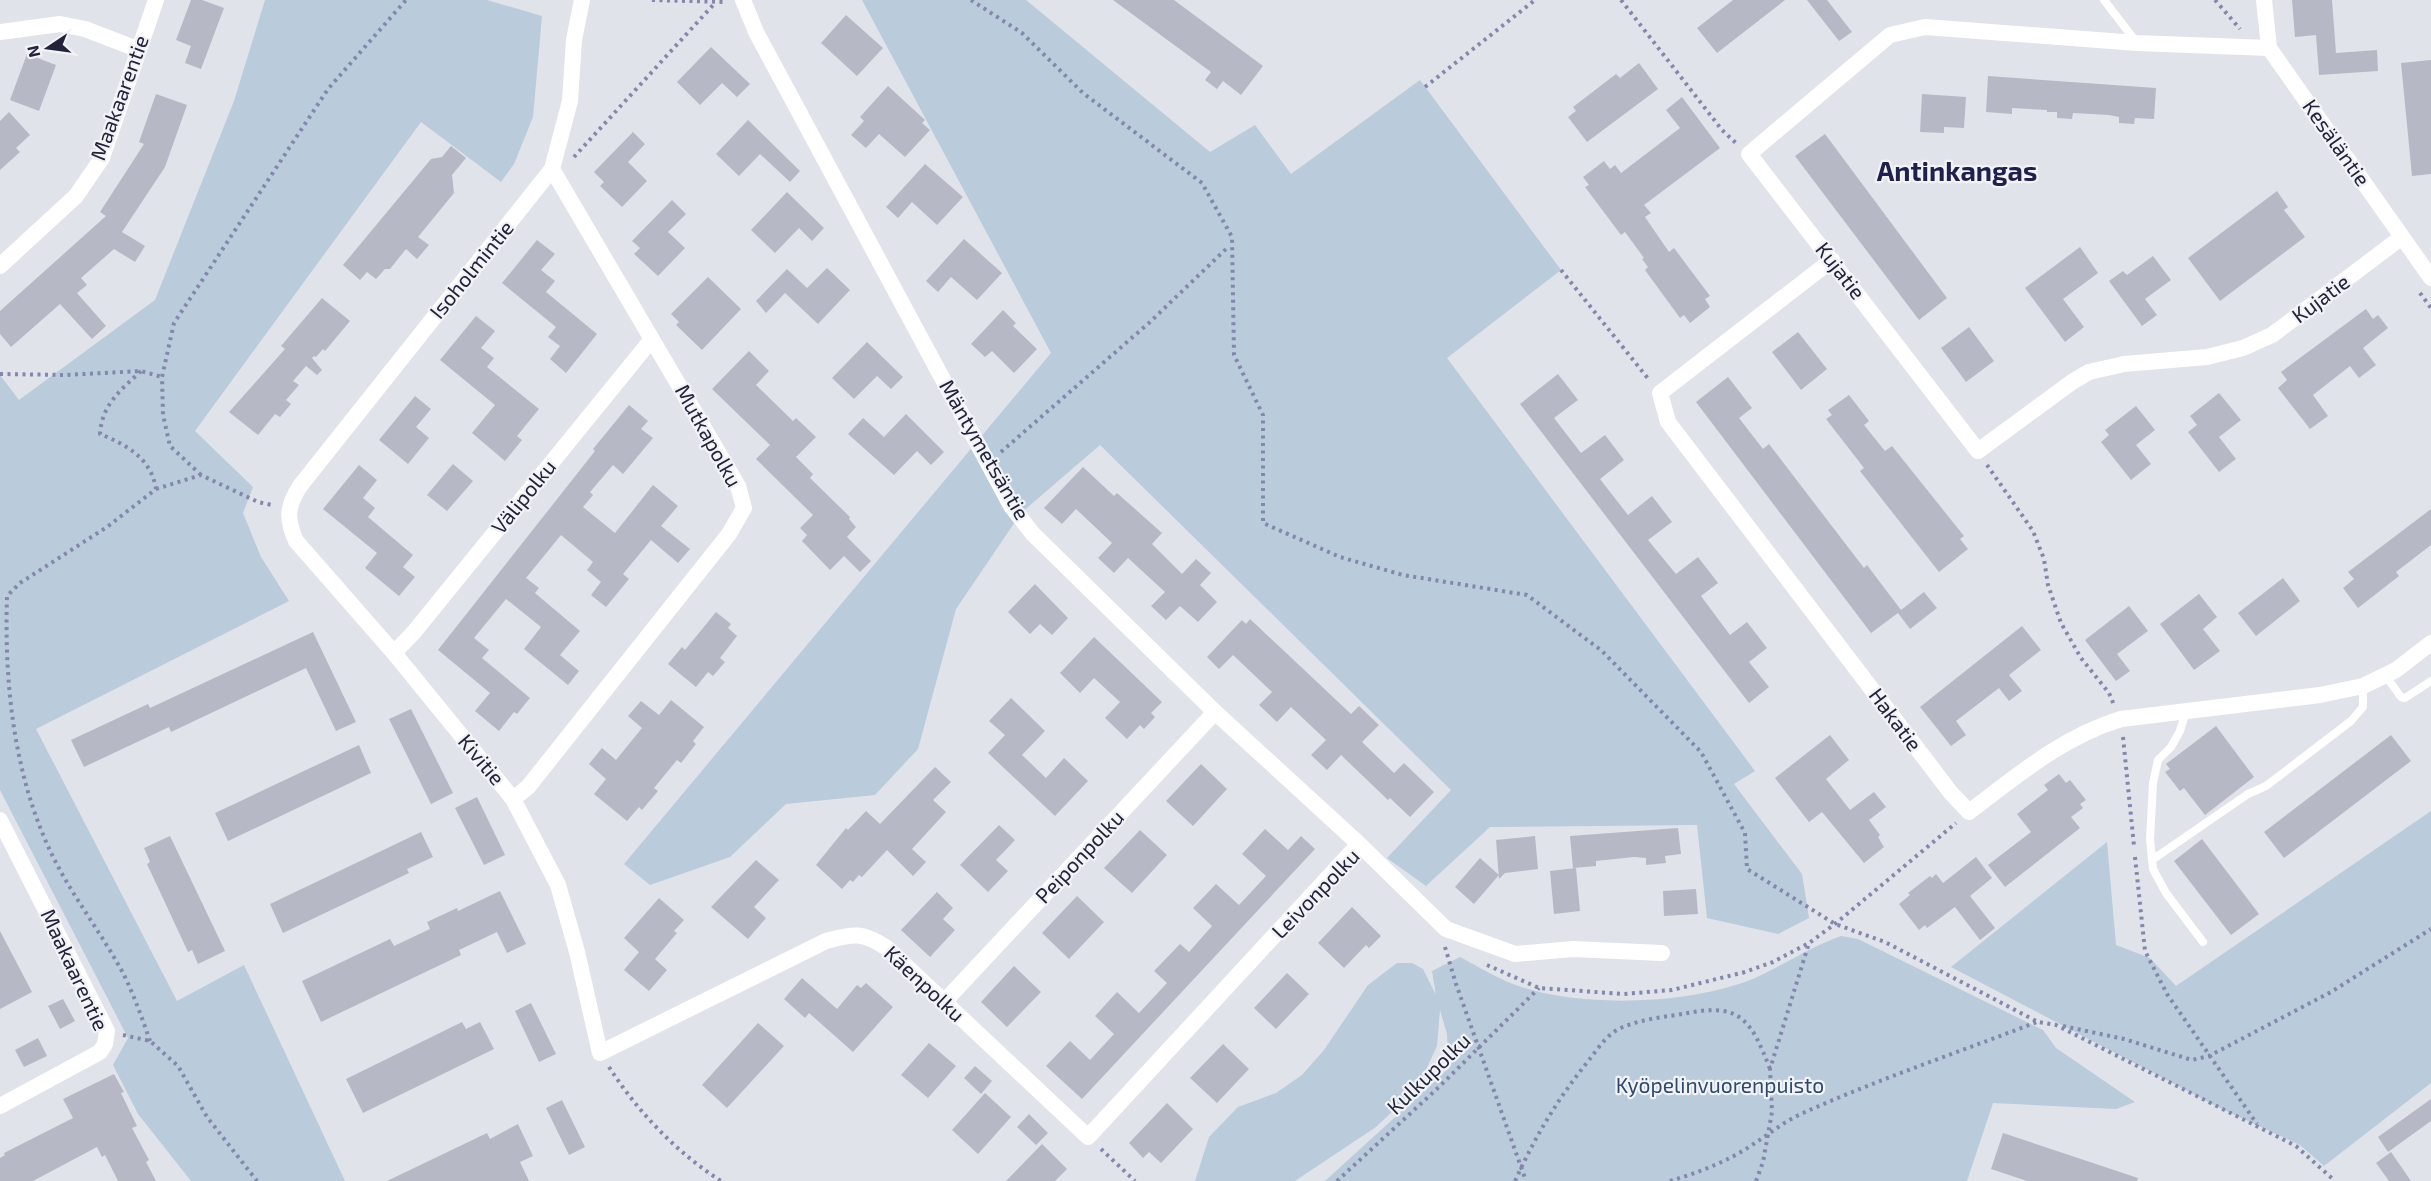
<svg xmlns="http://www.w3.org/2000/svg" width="2431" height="1181" font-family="'Exo 2',sans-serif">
	<rect width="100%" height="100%" fill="#e0e3ea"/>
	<path fill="#bacbdb" d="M265,0H487L542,16L533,117L514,164L501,182L421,122L195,431L253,487L243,513L261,557L289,601L36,729L177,1001L244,965L345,1181H191L138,1114L113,1065L128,1038L0,790V375L19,400L155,300L234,101Z
		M862,0H1026L1210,152L1255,125L1291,174L1420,80L1561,270L1447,358L1755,771L1734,784L1802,874L1809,918L1778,934L1707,918L1697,825L1490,827L1426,886L1387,858L1451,790L1100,445L1021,513L956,609L918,749L875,795L786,804L730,857L650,885L624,864L1051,353Z
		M2431,811V1083L2324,1166L2300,1145L2222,1109L1951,967L2107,842L2116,945L2150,958L2176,986Z
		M1841,936L1858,939L2043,1030L2056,1048L2135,1102L2116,1109L1993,1103L1967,1181H1325L1449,1068L1447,1034L1440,1010L1437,1046L1418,1087L1376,1127L1295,1181H1195L1209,1137L1238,1107L1276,1093L1302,1075L1324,1050L1368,985L1397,963H1412L1423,969L1436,995L1432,971L1460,957C1477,966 1495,977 1513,984C1577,1009 1691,1005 1755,978C1784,965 1810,947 1841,936Z"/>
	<path fill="#b6b9c5" d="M191,0H202L224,8L201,69L185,63L191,46L176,40Z
		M1113,0H1174L1263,66L1241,95L1223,81L1217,89L1205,80L1211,72Z
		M1733,0H1785L1717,53L1697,28Z
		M1807,0H1827L1852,32L1839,41Z
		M2292,0H2332L2336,53L2377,50L2378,71L2319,75L2316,35L2295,37Z
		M846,15L883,48L857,76L821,43Z
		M711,47L750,84L737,97L722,83L700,105L677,82Z
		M27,54L56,65L39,111L10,100Z
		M2431,60V174L2412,176L2401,63Z
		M1639,63L1658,89L1587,142L1568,117L1576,111L1573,107L1616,74L1620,78Z
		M1988,76L2156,88L2154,119L2135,118L2134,124L2119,123V117L2109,115L2073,113L2072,119L2057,118V112H2047V110L2012,108V114L1986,112Z
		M888,86L925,120L922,123L930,130L905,157L879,134L866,148L851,135L864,121L860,117Z
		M156,94L187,105L165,167L122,232L145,246L135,262L114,249L81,278L87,285L77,293L106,326L92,339L60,304L11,347L0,334V311L106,216L100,212L144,144L139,142Z
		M1922,94L1966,97L1964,128L1944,127V133L1920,132Z
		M1682,97L1720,148L1644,205L1651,213L1645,217L1669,252L1674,248L1710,296L1705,299L1710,307L1690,323L1684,315L1680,318L1645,270L1648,267L1642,259L1644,258L1625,232L1621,235L1585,187L1589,185L1583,177L1604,161L1610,169L1615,165L1621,173L1680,128L1666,110Z
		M9,112L30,135L16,148L20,152L0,170V121Z
		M748,120L800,171L790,182L760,154L739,176L716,154Z
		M633,132L645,144L628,162L647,181L622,207L600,186L604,182L594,172Z
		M1825,134L1947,298L1919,320L1795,156Z
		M451,146L466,158L452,175L454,193L418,237L429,245L417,259L406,249L390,269H385L376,279L367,272L360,280L343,265L431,159L442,157Z
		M925,164L963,197L937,225L912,202L898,218L886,207Z
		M2277,191L2288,207L2284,210L2305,237L2220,301L2188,258Z
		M787,192L824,228L812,241L799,228L775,253L751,230Z
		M672,200L686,214L668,232L685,248L658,276L634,254L640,248L632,241Z
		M964,239L1002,273L977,300L951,277L938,292L926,281Z
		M537,240L555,254L541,270L555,281L546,292L597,334L566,373L550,359L560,346L548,337L556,327L502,283Z
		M2080,247L2098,273L2063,299L2084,327L2065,342L2025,288Z
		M2153,256L2171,280L2145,299L2157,315L2142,326L2109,281L2123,271L2127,275Z
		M827,268L850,290L818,324L785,293L766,313L756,301L787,269L807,288Z
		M708,277L741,309L702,350L676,325L679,322L671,314Z
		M322,298L350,321L325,351L323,349L316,357L314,356L312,358L322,370L317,375L306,366L293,381L299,385L286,400L291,404L280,417L275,414L258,435L229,412L285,349L281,346Z
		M2366,309L2373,319L2378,315L2388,328L2363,348L2376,365L2359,378L2350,366L2313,395L2328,416L2310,429L2278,388L2287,380L2281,372Z
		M1003,310L1016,323L1013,326L1037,349L1014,373L992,351L985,357L971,344Z
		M476,316L495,331L481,348L494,358L487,367L539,409L517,436L522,440L505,461L472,433L495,405L440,360Z
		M1969,327L1994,361L1966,382L1941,348Z
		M1798,332L1827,369L1801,390L1772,352Z
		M867,342L903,377L891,389L877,376L854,399L832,378Z
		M749,351L769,371L756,385L793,421L796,418L816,437L796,457L813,474L810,478L850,517L849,519L856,527L847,537L871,561L860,572L844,556L830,570L802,541L807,535L800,528L813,515L756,459L770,445L712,389Z
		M1558,374L1578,400L1554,418L1581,453L1605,435L1624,460L1600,479L1628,515L1652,496L1672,522L1648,540L1676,574L1698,557L1718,583L1701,596L1730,635L1747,622L1767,648L1749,662L1769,687L1749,703L1520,404Z
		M1728,377L1752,408L1739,418L1763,449L1769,444L1864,568L1867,565L1901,610L1924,592L1937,608L1910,629L1898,613L1871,633L1696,402Z
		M2219,393L2241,420L2219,437L2236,459L2219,472L2188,432L2197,425L2190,416Z
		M1849,395L1869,421L1864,425L1885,451L1892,446L1964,536L1960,539L1968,549L1939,572L1860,471L1864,468L1826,419L1832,415L1828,410Z
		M415,396L431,409L416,427L429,438L408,464L379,440Z
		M629,405L648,421L641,429L653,438L623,474L613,465L590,492L593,495L583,507L615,533L653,485L678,506L661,526L690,549L678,563L651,540L623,574L629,579L606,607L591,595L601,582L587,570L593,562L561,535L526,578L539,588L535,593L580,631L560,655L579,671L568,685L524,649L541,627L506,599L474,638L489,650L482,658L530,698L517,714L514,712L499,731L475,711L490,693L438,650L595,451L593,449Z
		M2136,406L2155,430L2136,445L2151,464L2131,480L2101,442L2109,435L2105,430Z
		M906,414L944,452L931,465L917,451L894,475L848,434L863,418L884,437Z
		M453,464L473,481L447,511L427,495Z
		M359,465L377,480L363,498L375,508L368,517L413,555L403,567L415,577L399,596L365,568L377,553L323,509Z
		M1083,467L1114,496L1117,493L1162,533L1152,544L1182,574L1196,559L1211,573L1200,585L1217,602L1198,622L1180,606L1166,620L1151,606L1165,592L1128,558L1114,573L1098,558L1112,543L1076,509L1062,524L1044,508Z
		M2431,509V545L2396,572L2399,576L2358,608L2343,588L2354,579L2348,572Z
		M2283,578L2300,601L2256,636L2238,613Z
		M1035,584L1068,618L1052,635L1040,624L1030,634L1008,612Z
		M2199,594L2217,617L2203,629L2220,651L2194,670L2160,624Z
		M2129,606L2148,631L2117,654L2130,671L2116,681L2085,640Z
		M716,612L731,624L728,628L737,636L720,658L725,662L713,676L708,672L696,687L668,664L682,647L685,650Z
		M1250,619L1351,714L1359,706L1379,725L1362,742L1394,773L1404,763L1434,792L1410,817L1390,798L1388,800L1341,755L1327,770L1311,755L1326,740L1291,707L1277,722L1259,705L1272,692L1233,655L1219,669L1207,657L1242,620L1246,624Z
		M2022,626L2041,650L2009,675L2022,691L2009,701L1999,688L1956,721L1966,735L1951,746L1920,707Z
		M313,632L356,722L336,731L306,668L171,732L169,727L84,767L71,740L148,704L150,708Z
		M1094,637L1162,702L1151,713L1155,717L1144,729L1140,725L1127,739L1105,718L1120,702L1094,678L1080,693L1060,673Z
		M1011,698L1045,731L1022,755L1046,778L1064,758L1088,781L1055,816L988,753L1005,735L989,721Z
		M671,700L704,727L693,741L696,744L681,763L677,760L654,788L658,791L642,810L639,807L627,821L594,794L606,779L589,764L602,748L616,760L642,728L628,716L641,701L659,715Z
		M411,709L453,793L431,804L389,719Z
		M2216,726L2254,777L2205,815L2184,788L2180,791L2165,772L2170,769L2166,764Z
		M1830,735L1849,760L1826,779L1850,810L1874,792L1886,807L1869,820L1880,835L1878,837L1884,847L1864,863L1822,812L1809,822L1775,778Z
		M2391,735L2411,761L2284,858L2264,832Z
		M359,745L371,773L228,841L215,813Z
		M1201,764L1227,789L1193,826L1166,801Z
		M935,767L951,782L933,800L946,812L912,849L926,862L913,876L887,850L862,877L859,875L853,882L850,880L842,889L816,865L846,828L848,830L866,811L880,824Z
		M2059,774L2066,783L2070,780L2086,800L2080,804L2083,808L2071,817L2080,828L2005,887L1988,865L2031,832L2017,814L2048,790L2044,785Z
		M477,797L505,855L484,865L455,808Z
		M999,825L1015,840L996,860L1008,871L988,892L960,865Z
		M1678,828L1681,854L1665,856L1666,863L1646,865V858L1634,857L1596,861V866L1573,868L1570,836Z
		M1265,829L1288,850L1301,836L1315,849L1082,1099L1046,1066L1070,1041L1090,1060L1114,1034L1095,1016L1117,992L1139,1013L1167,983L1154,971L1180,944L1189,952L1212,926L1193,908L1216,884L1239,905L1266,876L1242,854Z
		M1140,830L1167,855L1132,893L1104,868Z
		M421,832L433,857L407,869L409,873L283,933L270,904Z
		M170,836L225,951L198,964L192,950L188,952L147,864L150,862L144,848Z
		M1535,836L1538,869L1505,873L1499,879L1496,840Z
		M2202,839L2259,914L2231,935L2174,861Z
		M1976,857L1992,878L1970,896L1995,928L1980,940L1955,907L1927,928L1925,925L1919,930L1899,904L1910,895L1908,893L1930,876L1932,878L1936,874L1943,883Z
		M1480,858L1499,875L1474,904L1455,887Z
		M756,860L779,880L754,907L766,918L748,939L711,907Z
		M1576,868L1580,911L1554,914L1550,871Z
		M1696,889L1698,914L1664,916L1663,891Z
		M500,891L526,944L507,953L497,932L459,950L461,955L321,1022L302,981L390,939L394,946L430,929L427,922L457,908L458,911Z
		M937,892L953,908L943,919L955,930L930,957L901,930Z
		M1077,896L1104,922L1069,959L1042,933Z
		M659,898L684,920L674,931L677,933L655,959L667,970L649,991L624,970L639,952L624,938Z
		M1352,907L1381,936L1369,948L1366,945L1344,968L1318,943Z
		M0,931L32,992L0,1009Z
		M1014,966L1041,992L1007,1027L981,1002Z
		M1287,973L1309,994L1276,1029L1254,1008Z
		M802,978L837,1009L857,985L861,988L866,983L893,1007L853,1052L809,1013L805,1018L784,999Z
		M63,999L75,1021L60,1029L48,1006Z
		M531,1003L556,1054L539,1062L515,1011Z
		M462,1022L466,1029L480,1022L494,1049L363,1113L346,1079Z
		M758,1023L784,1046L727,1108L702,1085Z
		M38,1038L47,1056L24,1067L15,1050Z
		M929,1043L956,1066L928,1098L901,1075Z
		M1223,1044L1249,1069L1217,1103L1190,1078Z
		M975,1066L992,1081L981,1094L964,1078Z
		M114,1074L124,1092L121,1093L137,1126L132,1128L149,1160L146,1162L156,1181H118L105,1155L102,1157L97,1147L33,1181H0V1158L5,1155L4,1153L73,1118L63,1099Z
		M985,1093L1011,1117L978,1154L952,1130Z
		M2431,1099V1121L2388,1152L2378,1137Z
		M562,1100L585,1147L569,1155L546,1108Z
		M1167,1103L1193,1129L1161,1163L1149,1152L1143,1158L1129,1143Z
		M1029,1114L1048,1133L1036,1145L1017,1127Z
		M518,1124L533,1156L520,1162L529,1181H387L487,1133L490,1139Z
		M2003,1133L2138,1178L2137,1181H2027L1991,1169Z
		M1042,1144L1067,1169L1055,1181H1006Z
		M2391,1152L2411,1181H2389L2376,1163Z"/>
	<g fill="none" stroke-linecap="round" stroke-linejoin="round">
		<path stroke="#8387ac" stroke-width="4" stroke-dasharray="3 4.5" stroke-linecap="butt" d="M652,0L726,2
			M971,0L1022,33L1083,93L1202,183L1232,237L1234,355L1263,415V523L1340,557L1403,575L1527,595L1602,651L1701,752L1745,833L1747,869L1835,924L1885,942L2038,1022L2056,1025L2296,1146L2335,1181
			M1621,0L1722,130L1737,144
			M2215,0L2240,29
			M1425,87L1535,0
			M574,157L715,3
			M1561,270L1650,381
			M2420,293L2431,308
			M141,371C121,390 102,404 100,434C127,445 151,458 156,489L107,527L20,583L7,596C4,689 15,789 61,872C80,906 104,938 123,973C134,995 142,1018 150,1041
			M0,374L66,375L141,371L162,377
			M1001,452L1150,322L1226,249
			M1987,465L2033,531L2044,559L2048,585L2061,623L2081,658L2109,693L2114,705
			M201,475L170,446L163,415L162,377L174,323L328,89L406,0
			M156,489L201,475L258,502L272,505
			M2123,737L2134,846
			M2135,857L2145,951L2167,994L2257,1124
			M1445,947L1456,984L1526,1181
			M1487,965L1539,988L1624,994L1672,990L1745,972L1773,962L1809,943L1835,924L1956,823
			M2063,1026L2124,1039L2192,1060L2209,1056L2331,992L2431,929
			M123,1035L150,1041L178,1066L207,1117L257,1181
			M609,1067C638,1112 676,1152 721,1181
			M1101,1149L1135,1181
			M1337,1181L1439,1087L1539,988
			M1515,1181C1536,1135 1557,1100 1589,1060C1597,1050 1605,1037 1617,1030C1637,1019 1666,1017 1688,1013C1742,1002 1752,1023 1770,1069
			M1670,1181C1697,1173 1726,1162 1749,1147C1768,1135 1783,1122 1803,1113C1879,1079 1959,1052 2037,1022
			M1756,1181L1763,1162L1772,1112L1770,1069L1809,943"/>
		<path stroke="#fff" stroke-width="8" d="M2104,0L2137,43
			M2385,675L2401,697L2405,698L2431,681
			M2186,711L2180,731L2171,747L2158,760L2153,783L2150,839L2153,869L2166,893L2203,942
			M2152,860L2248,794L2266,786L2351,721L2363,707V686"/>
		<path stroke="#fff" stroke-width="16" d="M582,0L574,40L570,101L552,169L300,486C287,506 286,519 296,541L394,653L513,799L558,885L577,952L600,1053L826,941C854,933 863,932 887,948L1088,1137L1359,844L1446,929L1515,954L1573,949L1662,953
			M743,0L756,32L1011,506L1033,534L1215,712L1359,844
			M2264,0L2269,48L2431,278
			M0,32L60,24L85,29L137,49
			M2269,48L2137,43L1925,27L1890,35L1749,154L1978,451L2072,382L2089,372L2124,364L2207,357L2243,348L2272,335L2402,237
			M1832,260L1660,393L1668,422L1951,793L1969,812C2018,775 2062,737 2121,719L2320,695L2363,686L2396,670L2431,643
			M0,266L76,196L102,158L156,0
			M394,653L414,632L652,339
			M513,799L528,787L729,534L744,508L738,486L552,169
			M0,820L107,1031L105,1044L100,1052L0,1106
			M944,1002L1215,712"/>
	</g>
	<g text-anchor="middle" stroke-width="4.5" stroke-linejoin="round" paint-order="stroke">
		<g font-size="21" fill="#22233a" stroke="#f1f3f7">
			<text transform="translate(120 98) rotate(-70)" y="7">Maakaarentie</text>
			<text transform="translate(2336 143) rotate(55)" y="7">Kesäläntie</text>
			<text transform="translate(472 270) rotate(-51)" y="7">Isoholmintie</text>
			<text transform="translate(1840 271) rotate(52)" y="7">Kujatie</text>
			<text transform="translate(2321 299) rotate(-37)" y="7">Kujatie</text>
			<text transform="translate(708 436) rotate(61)" y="7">Mutkapolku</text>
			<text transform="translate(984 450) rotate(60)" y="7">Mäntymetsäntie</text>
			<text transform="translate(524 497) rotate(-51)" y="7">Välipolku</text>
			<text transform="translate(1895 720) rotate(53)" y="7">Hakatie</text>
			<text transform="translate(481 760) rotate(50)" y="7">Kivitie</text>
			<text transform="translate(1080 857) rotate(-47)" y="7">Peiponpolku</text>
			<text transform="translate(1316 894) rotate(-46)" y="7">Leivonpolku</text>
			<text transform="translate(74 970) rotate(65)" y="7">Maakaarentie</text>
			<text transform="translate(924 984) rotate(43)" y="7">Käenpolku</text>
			<text transform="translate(1429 1074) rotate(-44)" y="7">Kulkupolku</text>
		</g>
		<g font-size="21" fill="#2e486e" stroke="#f1f3f7">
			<text x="1720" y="1093">Kyöpelinvuorenpuisto</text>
		</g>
		<g font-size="27" font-weight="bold" fill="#1f204b" stroke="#f1f3f7">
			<text x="1957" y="181">Antinkangas</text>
		</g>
	</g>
	<g transform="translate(48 48) rotate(257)" stroke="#f1f3f7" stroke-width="4.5" paint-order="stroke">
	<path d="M0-4.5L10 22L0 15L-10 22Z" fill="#22233a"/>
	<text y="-9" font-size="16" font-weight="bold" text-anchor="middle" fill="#22233a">N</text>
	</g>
</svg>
